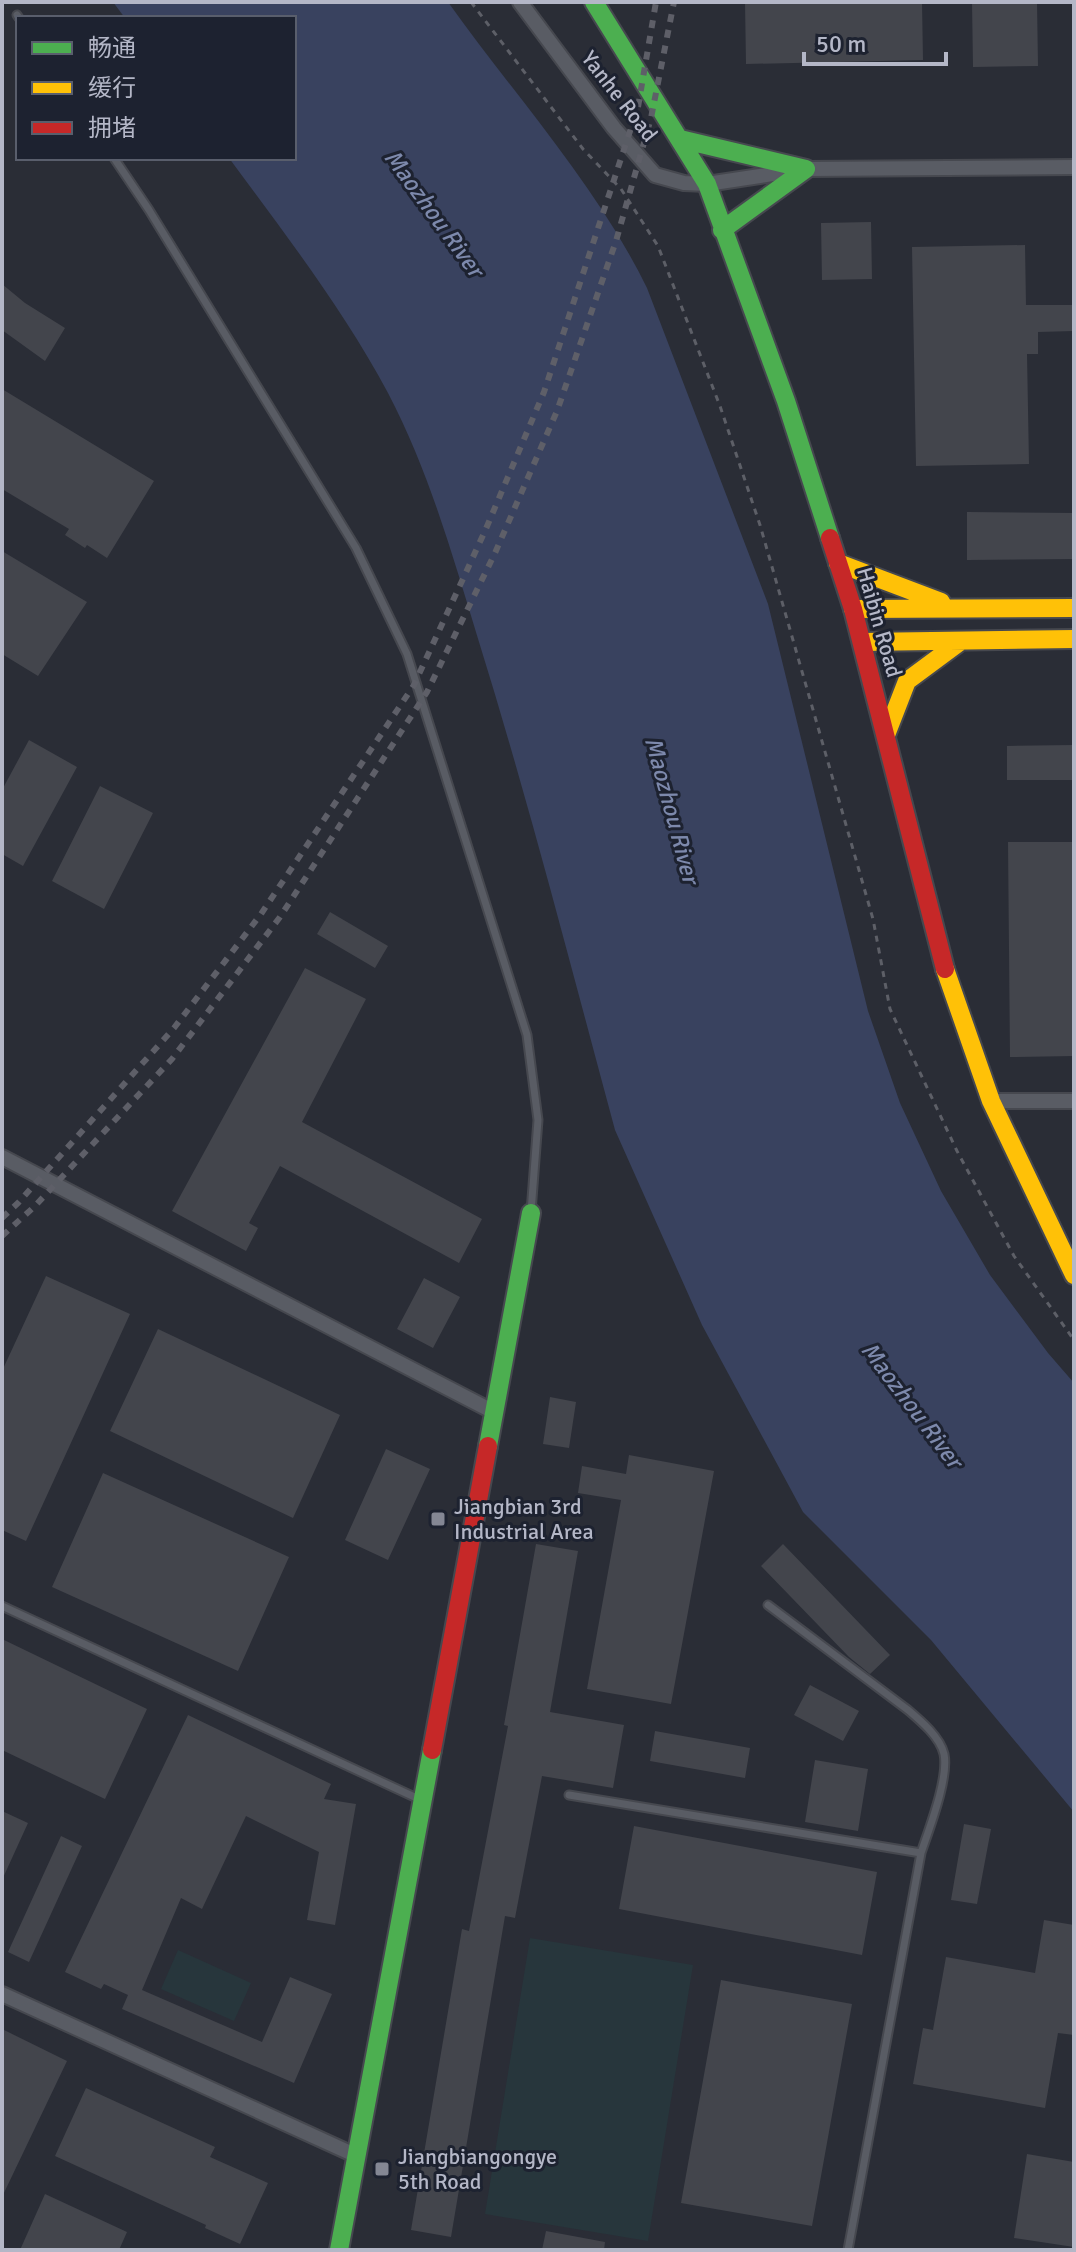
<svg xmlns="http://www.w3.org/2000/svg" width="1076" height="2252" font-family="Signika,'Noto Sans SC',sans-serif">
	<rect width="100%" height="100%" fill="#2a2d36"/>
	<path fill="#27363c" d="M530,1938L693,1965L648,2241L485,2214Z
		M178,1950L251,1983L234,2021L161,1989Z"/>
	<path fill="#39425f" d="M113,2H448C515,96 596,184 647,288L768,604L868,1011L900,1103L941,1191L990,1275L1048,1353L1074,1383V1812L931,1640L803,1512L702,1325L615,1130C571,967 529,803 479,642C453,557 429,471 388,393C343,309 285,234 229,158H294V18H125Z"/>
	<path fill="#43454c" d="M745,2H922L923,60L746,64Z
		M972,2H1037L1038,66L973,67Z
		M871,222L872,279L822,280L821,223Z
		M1025,245L1026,305H1074V331L1038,332V354H1027L1029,464L916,466L912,247Z
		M2,284L25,303L65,328L45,361L2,330Z
		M2,389L154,481L107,558L87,545L85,548L65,535L69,529L2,489Z
		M967,512L1074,513V559L967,560Z
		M2,551L87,602L38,676L2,654Z
		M29,740L77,767L23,866L2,854V790Z
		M1074,745V780H1007V746Z
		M100,786L153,813L104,909L52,881Z
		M1008,842H1074V1056L1010,1057Z
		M330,912L388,946L375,968L317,934Z
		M305,968L366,999L302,1122L482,1219L459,1263L280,1166L249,1223L258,1228L246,1251L172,1211Z
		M46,1276L130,1314L26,1541L2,1530V1371Z
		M424,1278L460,1297L433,1348L397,1329Z
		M158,1329L340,1415L293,1518L110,1431Z
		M550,1397L576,1402L569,1448L543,1444Z
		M386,1449L430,1469L388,1560L345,1540Z
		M629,1455L714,1471L671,1704L587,1689L621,1500L578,1493L582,1466L626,1474Z
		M103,1473L289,1557L238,1671L52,1587Z
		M536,1544L578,1551L550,1712L624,1725L613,1788L542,1776L515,1918L505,1916L451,2237L411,2230L462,1929L469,1931L508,1726L504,1725Z
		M783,1544L890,1655L870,1674L849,1657L761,1566Z
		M2,1639L147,1709L105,1799L2,1750Z
		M810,1685L859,1711L843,1741L794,1715Z
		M188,1715L331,1784L324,1799L356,1804L335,1925L307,1920L319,1852L246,1816L202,1909L181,1898L142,1990L262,2042L290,1977L332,1994L294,2083L122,2009L128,1995L104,1984L101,1989L65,1972Z
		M655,1731L750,1748L745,1778L650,1761Z
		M815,1760L868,1769L858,1831L805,1822Z
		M2,1811L28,1823L2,1880Z
		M964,1824L991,1829L977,1904L951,1900Z
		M634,1826L877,1872L862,1955L619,1909Z
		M61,1836L82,1846L29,1962L8,1952Z
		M1044,1920L1074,1925V2035L1058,2033L1045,2108L913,2084L923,2028L933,2030L946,1957L1035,1973Z
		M721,1980L852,2004L812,2226L681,2203Z
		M2,2029L67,2061L2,2197Z
		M86,2088L215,2147L210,2157L268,2183L240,2244L205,2228L206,2225L55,2156Z
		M1027,2154L1074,2162V2247L1014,2238Z
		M45,2194L127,2232L119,2250H20Z
		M546,2231L605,2242L604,2250H542Z"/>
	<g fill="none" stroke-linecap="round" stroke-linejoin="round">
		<g stroke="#46484f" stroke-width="11">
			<path id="lane" d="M17,15L19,18
				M114,158L149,210L356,548L407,654L527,1035L538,1120L531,1212
				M768,1605L908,1710C921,1721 940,1737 944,1754C949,1778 929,1829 921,1853
				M2,1606L421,1800
				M569,1795L921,1853L848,2250"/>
		</g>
		<g stroke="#46484f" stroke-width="18">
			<path id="street" d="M520,2L614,128L655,175L684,183L707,184L806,169L1074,167
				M991,1101H1074
				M2,1157L494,1412
				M2,1994L357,2156"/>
		</g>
		<g stroke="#46484f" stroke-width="22">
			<path id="fast" d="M594,2L707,184L786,401L830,538
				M680,139L806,169L722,230
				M488,1446L531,1213
				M339,2250L432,1750"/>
		</g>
		<g stroke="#46484f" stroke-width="22">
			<path id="slow" d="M838,563L941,602
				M853,609L1074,608
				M863,642L1074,639
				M886,735L907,681L961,641
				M945,969L991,1101L1074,1275"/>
		</g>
		<g stroke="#46484f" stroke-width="22">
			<path id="jam" d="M830,538L853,609L945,969
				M432,1750L488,1446"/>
		</g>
		<path stroke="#5d5f67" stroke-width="3" stroke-dasharray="6 6" stroke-linecap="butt" d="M471,2L583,149L621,189L658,246L720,406L760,525L873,919L890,1009L957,1151L1014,1256L1074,1340"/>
		<use href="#lane" stroke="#595c64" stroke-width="7"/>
		<use href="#street" stroke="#595c64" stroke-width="14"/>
		<use href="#fast" stroke="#4caf50" stroke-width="18"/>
		<use href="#slow" stroke="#ffc107" stroke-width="18"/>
		<use href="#jam" stroke="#c62828" stroke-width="18"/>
		<path stroke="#5e5f68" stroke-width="6" stroke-dasharray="8 8" stroke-linecap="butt" d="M2,1218L18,1203L174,1028L261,914L414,685L485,531L544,392L638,107L656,2
			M2,1236L34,1207L172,1059L280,917L427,692L495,553L557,411L616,241L651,118L674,2"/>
	</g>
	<g fill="#848794" stroke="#1d2230" stroke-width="3">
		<rect x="430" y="1511" width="16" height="16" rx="4"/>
		<rect x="374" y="2161" width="16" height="16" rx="4"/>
	</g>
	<g text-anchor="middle" stroke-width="6" stroke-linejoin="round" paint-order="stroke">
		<g font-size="22" fill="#b4b7c7" stroke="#1d2230">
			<text transform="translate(620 96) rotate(52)" y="8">Yanhe Road</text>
			<text transform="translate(880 622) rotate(74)" y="8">Haibin Road</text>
		</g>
		<g font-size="22" fill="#b4b7c7" stroke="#1d2230" text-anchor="start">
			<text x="454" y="1514">Jiangbian 3rd<tspan x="454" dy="25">Industrial Area</tspan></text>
			<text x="398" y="2164">Jiangbiangongye<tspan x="398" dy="25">5th Road</tspan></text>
		</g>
		<g font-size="24" font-style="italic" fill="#7d89ac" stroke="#1d2230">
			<text transform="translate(434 213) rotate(54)" y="8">Maozhou River</text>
			<text transform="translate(672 810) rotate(75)" y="8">Maozhou River</text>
			<text transform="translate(912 1405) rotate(53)" y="8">Maozhou River</text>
		</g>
	</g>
	<rect width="1076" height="2252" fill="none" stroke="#b4b7c7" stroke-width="8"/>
	<rect x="16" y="16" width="280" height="144" fill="#1d2230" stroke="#595e6c" stroke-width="2"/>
	<rect x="32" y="42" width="40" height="12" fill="#4caf50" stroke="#595e6c" stroke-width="2"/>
	<text x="88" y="56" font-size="24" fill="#b4b7c7">畅通</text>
	<rect x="32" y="82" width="40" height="12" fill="#ffc107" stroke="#595e6c" stroke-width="2"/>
	<text x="88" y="96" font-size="24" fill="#b4b7c7">缓行</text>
	<rect x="32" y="122" width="40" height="12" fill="#c62828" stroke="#595e6c" stroke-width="2"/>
	<text x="88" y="136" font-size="24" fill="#b4b7c7">拥堵</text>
	<path d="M804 52v12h142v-12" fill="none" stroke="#b4b7c7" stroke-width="4"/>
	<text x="816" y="52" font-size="24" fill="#b4b7c7" stroke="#1d2230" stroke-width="6" paint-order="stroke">50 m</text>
</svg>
